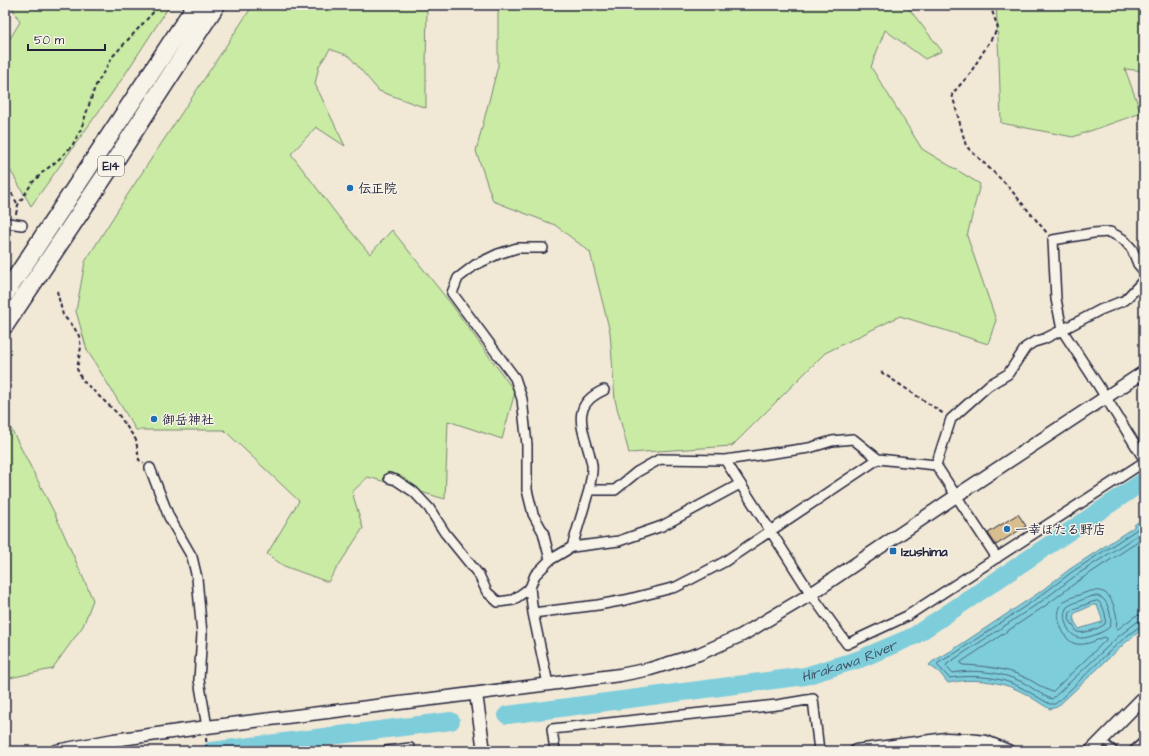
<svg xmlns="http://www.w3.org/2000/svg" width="1149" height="756" font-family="'Architects Daughter','Klee One',sans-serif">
	<rect width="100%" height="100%" fill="#f1e8d6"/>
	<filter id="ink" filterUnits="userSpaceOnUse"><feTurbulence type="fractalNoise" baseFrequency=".025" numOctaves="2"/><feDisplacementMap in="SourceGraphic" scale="8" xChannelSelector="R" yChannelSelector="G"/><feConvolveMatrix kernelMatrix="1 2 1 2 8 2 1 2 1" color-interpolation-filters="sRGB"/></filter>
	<g filter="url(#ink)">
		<path fill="#c9eba4" stroke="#768670" d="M11,5H170L122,79L31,206L5,161V47L20,22Z
			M253,5H427L426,67V108L379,91L349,56L330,49L319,66L315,84L345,146L316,127L291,154L338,216L370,254L392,230L452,305L515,392L502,439L448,421L445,499L368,477L352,492L363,528L328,582L284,566L267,554L299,501L224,430H136L87,350L76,311L85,262L126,197Z
			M500,5H906L942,51L925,59L885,30L871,67L922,149L980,184L967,236L996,320L988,344L900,316L825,353L732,446L629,453L615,400L610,332L590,252L555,225L493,201L476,151L498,66V14Z
			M996,5H1144V71L1125,69L1141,113L1073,137L1001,123L999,60Z
			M5,417L55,514L93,600L83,626L52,669L5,679Z"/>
		<path fill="#7ecddb" stroke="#59899b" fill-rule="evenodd" d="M1144,518V628L1125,643L1057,707L1050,709C1039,703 1029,695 1018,690C996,680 970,678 948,683L939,672L929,665L932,662L951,651L1037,594L1070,569L1134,527V525ZM1093,605H1097L1102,619V622L1079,629C1076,624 1071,618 1075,613Z"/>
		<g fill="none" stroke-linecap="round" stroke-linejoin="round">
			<path stroke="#47667b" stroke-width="1" d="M1144,523L1139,526L1136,530L1072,572L1039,597L954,654L938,663L937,665L942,670L949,678C973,675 999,676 1020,687C1030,692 1040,699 1050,704H1055C1071,691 1130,627 1144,625
				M1144,529L1139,534L1075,576L1042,601L947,664L946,666L952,673C974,669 1002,672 1022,682C1032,687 1042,696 1052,699L1119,636L1137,622L1144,620
				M1144,538L1078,581L1045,606L961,662V664L963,665C984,666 1005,668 1024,677C1033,681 1042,688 1052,692L1106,640V638L1104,637C1093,642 1076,650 1067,638C1059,627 1053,611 1065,601C1070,597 1077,596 1082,594C1089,591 1096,589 1103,592C1109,594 1111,600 1114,606C1116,614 1118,619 1116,627L1118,629L1135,616L1144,614
				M1093,596C1096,596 1099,596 1102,598C1108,601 1113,620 1110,626C1106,632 1088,638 1082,638C1069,639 1060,617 1067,607C1072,603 1087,598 1093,596Z
				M1098,601C1104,605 1107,617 1105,624C1098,629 1085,634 1077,632L1069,619L1070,612L1074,609L1092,602Z"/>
			<g stroke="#7ecddb" stroke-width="18">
				<path id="s1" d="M507,715L805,676L860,659L914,636L1144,481"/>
				<path d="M211,751L451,721"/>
			</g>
		</g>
		<path fill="#d8be8e" stroke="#22223b" d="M1018,514L1026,526L996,545L988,533Z"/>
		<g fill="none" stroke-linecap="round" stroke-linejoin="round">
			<g stroke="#22223b" stroke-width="8">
				<path id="service" d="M1102,740L1116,751
					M1131,751L1144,739"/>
			</g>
			<g stroke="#22223b" stroke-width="12">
				<path id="minor" d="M5,227L8,223L22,225
					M543,248H517L498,254L475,265L458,278L452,293L515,378L522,399L527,445V490L533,514L543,532L550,560
					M1144,271L1138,264L1132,249L1123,239L1110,232L1093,233L1053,240L1056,299L1062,330L1098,385L1144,459
					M725,460L811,594L847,644L907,616L1144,462
					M936,465L951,419L989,385L1008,374L1026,347L1034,342L1044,339L1062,330L1100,310L1125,300L1144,280
					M936,465L997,558
					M150,468L169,517L192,557L197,578L202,634L199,680L207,727
					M389,478L396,480L414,492L429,508L445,533L479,575L487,592L498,602L513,600L530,588
					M589,490C590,482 593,473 592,465C587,435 565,407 604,390
					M572,547L619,541L662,526L740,484
					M533,613L598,605L625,600L676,587L724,562L878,459
					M548,684L533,613L530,588L535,575L550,560L572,547L589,490H615L637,472L660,459L725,460L809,448L832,441L853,439L878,459L936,465
					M386,751L410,748V751
					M555,751L552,729L777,705L813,699L819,751"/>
			</g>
			<g stroke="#22223b" stroke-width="15">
				<path id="tertiary" d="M476,694L484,751
					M56,751L114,740L207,727L448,697L620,675L650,669L699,654L742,635L811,594L956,496L1144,372
					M856,751L946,739L968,740L986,742L1008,751
					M1091,751L1144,697"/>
			</g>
			<g stroke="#22223b" stroke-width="20">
				<path id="motorway" d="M5,294L196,5
					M5,325L118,156L216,5"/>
			</g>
			<path stroke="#22223b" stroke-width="2" stroke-dasharray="4 3" stroke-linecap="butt" d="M990,5L998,28L969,75L952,94L966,146L1006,184L1047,233
				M5,181L18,205
				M16,214L18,205L32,183L43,172L57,161L72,146L81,129L95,87L113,56L160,5
				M57,291L63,315L75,329L79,336L81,347L77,369L82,380L118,414L136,440L139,460L144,463
				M881,372L944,414
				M206,738L207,751"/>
			<use href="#service" stroke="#f7f3e8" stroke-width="4.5"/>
			<use href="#minor" stroke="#f7f3e8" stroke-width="9"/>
			<use href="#tertiary" stroke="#f7f3e8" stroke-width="12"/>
			<use href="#motorway" stroke="#f7f3e8" stroke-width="17"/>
		</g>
	</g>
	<g fill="#1f6fb2" stroke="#f7f3e8" stroke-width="1.5">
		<circle cx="350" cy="188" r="4"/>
		<circle cx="154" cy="419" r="4"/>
		<circle cx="1007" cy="529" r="4"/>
		<rect x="889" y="547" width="8" height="8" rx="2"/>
	</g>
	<g text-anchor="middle" stroke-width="3" stroke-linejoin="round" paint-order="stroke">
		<rect fill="#f7f3e8" stroke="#62616f" stroke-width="1" x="98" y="156" width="26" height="20" rx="3"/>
		<g font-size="12" font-weight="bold" fill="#22223b">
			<text x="111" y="170">E14</text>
		</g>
		<g font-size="13" font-weight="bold" fill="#22223b" stroke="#f7f3e8" text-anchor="start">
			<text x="358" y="193">伝正院</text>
			<text x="162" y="424">御岳神社</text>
			<text x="1015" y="534">一幸ほたる野店</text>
			<text x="901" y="556">Izushima</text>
		</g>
		<g font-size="14" font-style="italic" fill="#3e556b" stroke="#f7f3e8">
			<text dy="5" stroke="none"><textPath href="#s1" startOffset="347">Hirakawa River</textPath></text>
		</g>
	</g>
	<rect width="1149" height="756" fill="none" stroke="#f7f3e8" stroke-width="20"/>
	<rect x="10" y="10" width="1129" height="736" fill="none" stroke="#22223b" stroke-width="1.5" filter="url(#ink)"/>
	<path d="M28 44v6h77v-6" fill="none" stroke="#22223b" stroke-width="2"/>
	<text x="34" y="44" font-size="12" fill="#22223b" stroke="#f7f3e8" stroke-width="3" paint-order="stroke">50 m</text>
</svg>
